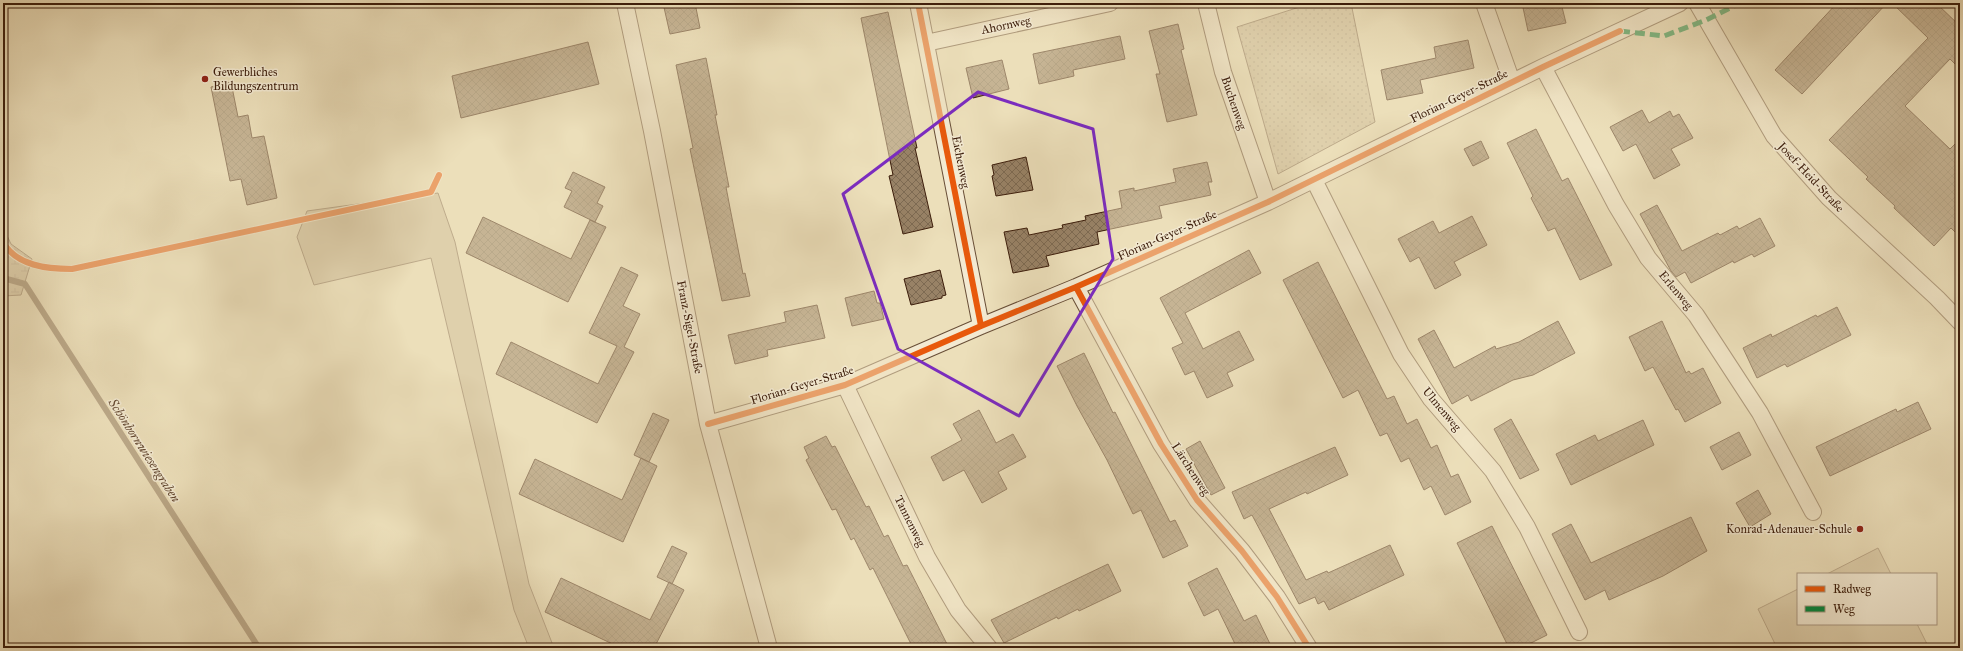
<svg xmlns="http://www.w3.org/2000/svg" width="1963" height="651" font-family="'IM FELL Great Primer',serif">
	<defs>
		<pattern id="wetland-marsh" width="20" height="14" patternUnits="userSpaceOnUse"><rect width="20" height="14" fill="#cebe9c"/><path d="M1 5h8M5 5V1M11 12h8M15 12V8" fill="none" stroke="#b2a385"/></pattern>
		<pattern id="park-dots" width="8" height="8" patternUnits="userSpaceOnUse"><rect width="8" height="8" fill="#cebe9c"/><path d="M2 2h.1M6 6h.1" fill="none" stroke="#b2a385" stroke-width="1.8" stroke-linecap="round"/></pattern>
		<pattern id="building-cross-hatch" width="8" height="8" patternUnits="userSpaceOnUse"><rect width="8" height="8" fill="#988266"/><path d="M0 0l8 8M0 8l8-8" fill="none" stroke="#7d6a52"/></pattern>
	</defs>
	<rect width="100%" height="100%" fill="#ecdfba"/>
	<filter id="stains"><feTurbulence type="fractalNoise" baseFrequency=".005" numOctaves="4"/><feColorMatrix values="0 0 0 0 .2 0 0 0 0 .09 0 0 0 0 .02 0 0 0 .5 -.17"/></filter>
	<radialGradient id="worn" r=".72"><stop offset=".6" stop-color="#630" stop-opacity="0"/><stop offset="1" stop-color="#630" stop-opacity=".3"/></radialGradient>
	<path fill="#cebe9c" stroke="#856e54" d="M438,193L455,242L529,584L554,648H529L514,610L431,258L314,285L297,237L307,211Z
		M1878,548L1891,574H1827Z
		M1798,589V624H1917L1929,648H1777L1758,609Z"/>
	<path fill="url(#wetland-marsh)" stroke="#856e54" d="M3,227L11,244L32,259L21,295L3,296Z"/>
	<path fill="url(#park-dots)" stroke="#856e54" d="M1312,3H1351L1375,122L1278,174L1237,27Z"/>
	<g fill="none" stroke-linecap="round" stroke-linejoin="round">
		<path stroke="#826a50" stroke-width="6" d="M3,278L25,284L259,648"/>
	</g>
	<path fill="url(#building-cross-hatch)" stroke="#3c1d0b" d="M663,3H695L700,28L670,34Z
		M1522,3H1561L1566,23L1528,31Z
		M1837,3H1887L1802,94L1775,70Z
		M1892,3H1936L1960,26V69L1950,59L1905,106L1950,149L1960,139V237L1951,228L1934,246L1894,208L1895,206L1866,179L1868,177L1829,140L1928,38Z
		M888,12L917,148H915L933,227L903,234L889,176L893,175L861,18Z
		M1178,24L1184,49L1181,50L1197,115L1167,122L1156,74H1160L1149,31Z
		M1120,36L1125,59L1073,70L1074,76L1039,84L1033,54Z
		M1468,40L1474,68L1420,80L1423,93L1387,100L1381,70L1436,58L1434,47Z
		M588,42L599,84L461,118L452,76Z
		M706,58L717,115H715L729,187H726L730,208L743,274L745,273L750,296L722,301L690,149L693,148L676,65Z
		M1002,60L1009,89L973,98L966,68Z
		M231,82L238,117L248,115L252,138L264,136L277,198L247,205L241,179L230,181L211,87Z
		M1642,110L1649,123L1670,111L1673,117L1679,114L1693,138L1671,149L1680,165L1654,179L1636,144L1623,151L1610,127Z
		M1536,129L1562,181L1568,178L1612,265L1580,280L1555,228L1548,231L1531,198L1533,196L1507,143Z
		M1481,141L1489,158L1473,166L1464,149Z
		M1026,157L1033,190L996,196L992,176L994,175L992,165Z
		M1207,162L1212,182H1208L1211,195L1159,206L1162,218L1097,232L1099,244L1046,256L1049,266L1013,273L1004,232L1027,228L1029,235L1063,228L1062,225L1086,220L1085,216L1122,208L1119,191L1134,188V191L1176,182L1173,169Z
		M573,172L605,187L597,203L603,206L595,222L564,207L572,191L565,188Z
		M1657,205L1682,251L1718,233L1720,235L1737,226L1739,229L1760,218L1775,246L1754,257L1752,254L1734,263L1733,261L1691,283L1685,272L1676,277L1671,271L1640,214Z
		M1472,216L1487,245L1454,262L1461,275L1435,289L1419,257L1410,262L1398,239L1433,221L1439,233Z
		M483,217L571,259L590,220L606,227L568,302L466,253Z
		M1249,250L1261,273L1185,313L1203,349L1239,331L1254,360L1227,373L1233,386L1207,398L1194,371L1185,375L1172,348L1183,343L1160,298Z
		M1318,262L1387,399L1394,396L1407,424L1417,419L1431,448L1437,445L1451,477L1458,474L1471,502L1445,515L1431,486L1424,490L1409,458L1401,462L1387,433L1380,436L1358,390L1343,398L1283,280Z
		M621,267L638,275L623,306L640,314L624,347L634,352L597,423L496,374L511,342L598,384L617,346L589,333Z
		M940,270L946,295L942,296V298L911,305L904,279Z
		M874,291L877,303H880L884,319L852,326L845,298Z
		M817,305L825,338L767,350L768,356L735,364L728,335L786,322L784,312Z
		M1837,307L1851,335L1787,367L1785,364L1757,378L1743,348L1771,334L1772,337L1816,315L1817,317Z
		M1558,321L1575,353L1533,375L1513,380L1471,401L1468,395L1452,404L1418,339L1434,330L1454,368L1495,346L1496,349L1519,342Z
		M1662,321L1686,373L1689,371L1691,374L1703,368L1721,403L1685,422L1678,409L1676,410L1653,367L1645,371L1629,337Z
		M1084,353L1113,413L1115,412L1170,522L1175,520L1188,546L1163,558L1141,510L1133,514L1107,460L1077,406L1057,366Z
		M1918,402L1931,429L1830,476L1816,447L1896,409L1897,412Z
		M979,410L996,443L1013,434L1026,457L998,472L1007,489L982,503L964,470L943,481L931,457L962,440L953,424Z
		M653,413L669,420L649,462L634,455Z
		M1511,419L1539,470L1520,479L1494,429Z
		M1643,420L1654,445L1571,485L1556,454L1595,435L1598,441Z
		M1739,432L1751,455L1722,470L1710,447Z
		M826,436L832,447L835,446L866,507L869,506L884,537L888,535L903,566L907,565L949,648H913L873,568L870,570L854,538L851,540L836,509L832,510L806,460L809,458L804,447Z
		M1200,441L1225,488L1211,495L1186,449Z
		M1335,447L1348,475L1307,494L1306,492L1269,509L1306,580L1327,571L1328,573L1390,545L1404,575L1329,610L1324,601L1318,604L1315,597L1299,604L1252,515L1244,519L1232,492Z
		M641,458L657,466L623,542L519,494L535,459L622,500Z
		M1758,490L1771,514L1750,527L1736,503Z
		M1691,517L1707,551L1663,576L1609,600L1605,590L1585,600L1552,534L1571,524L1591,563Z
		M1492,526L1547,635L1521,648H1509L1457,543Z
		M672,546L687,553L672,584L657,577Z
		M1108,564L1121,591L1079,611L1078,609L1058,619L1057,617L1004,643L991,620Z
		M1217,568L1244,621L1256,615L1272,648H1237L1218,609L1204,616L1188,583Z
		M561,578L650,620L669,582L684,590L654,648H621L545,612Z"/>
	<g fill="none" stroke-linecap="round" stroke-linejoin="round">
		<g stroke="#684e37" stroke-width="18">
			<path id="minor" d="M625,3L652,131L708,424L769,648
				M918,3L981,326
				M1206,3L1223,72L1268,202
				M1484,3L1512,82
				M1697,3L1774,136L1829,198L1937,298L1960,322
				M926,43L1110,3
				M1543,67L1616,205L1648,258L1696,315L1760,413L1813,512
				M1314,180L1401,354L1431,399L1493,471L1527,527L1579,632
				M1076,287L1161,444L1197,500L1242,551L1277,597L1309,648
				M845,385L927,557L958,610L989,648
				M708,424L845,385L981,326L1076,287L1268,202L1543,67L1680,3"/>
		</g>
		<use href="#minor" stroke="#f3ead2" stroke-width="16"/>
		<path stroke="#00873e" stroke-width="5" stroke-dasharray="10 5" stroke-linecap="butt" d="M1620,31L1664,36L1706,20L1740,3"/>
		<g stroke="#f3ead2" stroke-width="8">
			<path id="cycleway" d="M918,3L981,326
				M3,242C16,266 48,269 72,269L431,192L439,175
				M1076,287L1161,444L1197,500L1242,551L1277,597L1309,648
				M708,424L845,385L981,326L1076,287L1268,202L1543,67L1620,31"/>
		</g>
		<use href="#cycleway" stroke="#e8590c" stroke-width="6"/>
	</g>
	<path d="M0 0H1963V651H0ZM978,92L1093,129L1113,259L1019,416L898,349L843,194Z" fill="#ecdfba" fill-opacity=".55" fill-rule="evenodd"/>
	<path fill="none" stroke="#7b2cbf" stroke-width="3" stroke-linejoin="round" d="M978,92L1093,129L1113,259L1019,416L898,349L843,194Z"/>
	<g fill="#8f2418" stroke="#f3ead2" stroke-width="1.5">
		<circle cx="205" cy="79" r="4"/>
		<circle cx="1860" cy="529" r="4"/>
	</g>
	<g text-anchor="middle" stroke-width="3" stroke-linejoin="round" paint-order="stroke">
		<g font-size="12" fill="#3c1d0b" stroke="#f3ead2">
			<text transform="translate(1006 25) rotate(-12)" y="4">Ahornweg</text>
			<text transform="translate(1459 96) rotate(-26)" y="4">Florian-Geyer-Straße</text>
			<text transform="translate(1234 103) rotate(71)" y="4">Buchenweg</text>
			<text transform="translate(961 162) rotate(79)" y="4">Eichenweg</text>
			<text transform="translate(1811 177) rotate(47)" y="4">Josef-Heid-Straße</text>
			<text transform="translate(1167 235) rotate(-24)" y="4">Florian-Geyer-Straße</text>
			<text transform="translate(1676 290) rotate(50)" y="4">Erlenweg</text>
			<text transform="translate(690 327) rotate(79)" y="4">Franz-Sigel-Straße</text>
			<text transform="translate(802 385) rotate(-17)" y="4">Florian-Geyer-Straße</text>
			<text transform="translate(1442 409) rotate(50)" y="4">Ulmenweg</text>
			<text transform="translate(1191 469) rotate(57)" y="4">Lärchenweg</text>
			<text transform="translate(910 521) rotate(64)" y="4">Tannenweg</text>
		</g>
		<g font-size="12" fill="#3c1d0b" stroke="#f3ead2" text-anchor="start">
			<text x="213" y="76">Gewerbliches<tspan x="213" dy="14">Bildungszentrum</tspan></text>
			<text x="1852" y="533" text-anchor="end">Konrad-Adenauer-Schule</text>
		</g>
		<g font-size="13" font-style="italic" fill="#654a33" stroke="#f3ead2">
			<text transform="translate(145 450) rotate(57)" y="5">Schönbornwiesengraben</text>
		</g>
	</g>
	<rect width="1963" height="651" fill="none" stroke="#ecdfba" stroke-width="16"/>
	<rect x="4" y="4" width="1955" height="643" fill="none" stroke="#3c1d0b" stroke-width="2"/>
	<rect x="8" y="8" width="1947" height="635" fill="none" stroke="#3c1d0b"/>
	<rect x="1797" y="573" width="140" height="52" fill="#f3ead2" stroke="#aa9882"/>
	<rect x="1805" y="586" width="20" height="6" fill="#e8590c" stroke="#aa9882"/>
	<text x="1833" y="593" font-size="12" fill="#3c1d0b">Radweg</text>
	<rect x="1805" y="606" width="20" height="6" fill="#00873e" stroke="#aa9882"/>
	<text x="1833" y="613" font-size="12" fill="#3c1d0b">Weg</text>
	<rect width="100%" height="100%" filter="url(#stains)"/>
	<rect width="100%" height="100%" fill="url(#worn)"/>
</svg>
